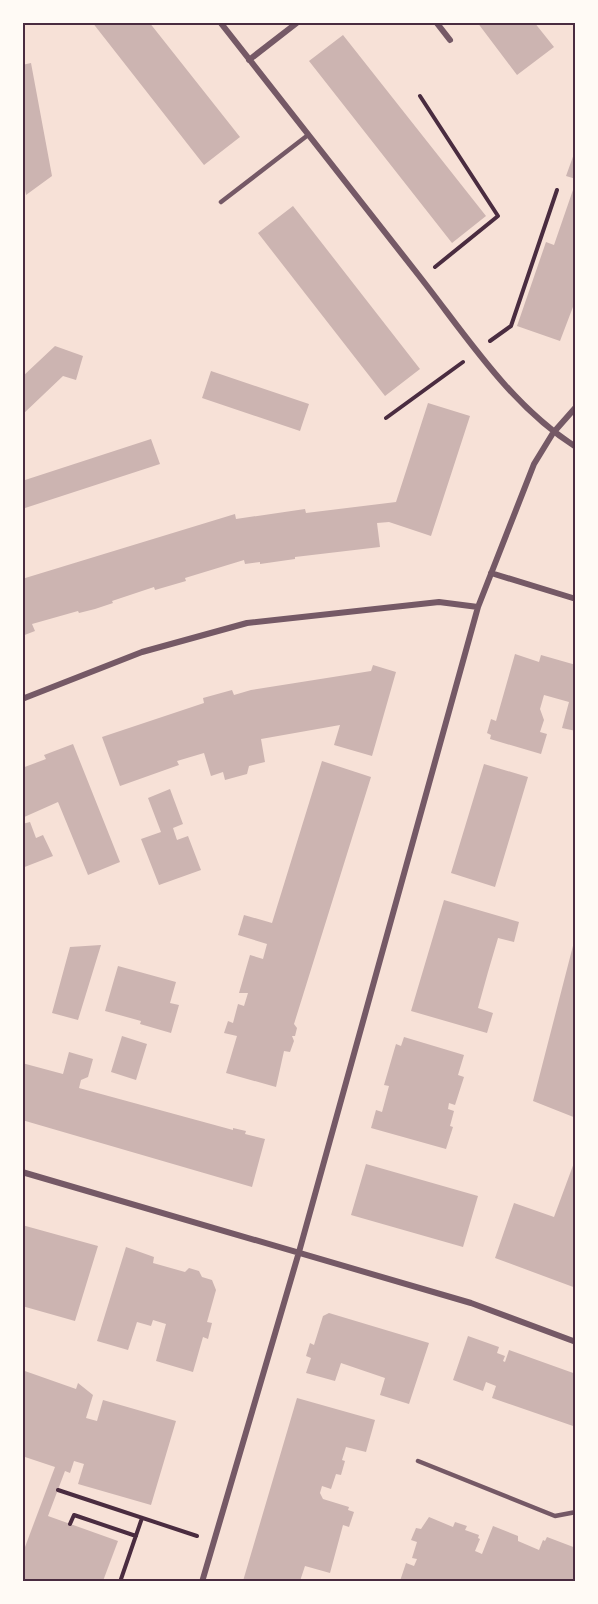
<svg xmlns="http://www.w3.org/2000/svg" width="598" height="1604" font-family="'PT Sans',sans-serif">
	<rect width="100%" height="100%" fill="#f7e1d7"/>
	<path fill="#ccb4b1" d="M92,22H149L240,137L204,165Z
		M477,22H534L554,47L517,75Z
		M343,35L486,216L452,243L309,61Z
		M31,63L52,176L26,195L22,173V65Z
		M575,151H576V179L566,176Z
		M575,184L576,299L560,341L517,326L546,242L554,245Z
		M293,206L420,369L385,396L258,233Z
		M55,346L83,356L76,380L63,376L22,415V377Z
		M211,371L309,404L300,431L202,398Z
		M428,403L470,416L431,536L389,522L377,523L380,547L295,557V559L260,564V562L245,564L244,560L185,578L186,581L155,590L154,587L112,601L113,603L95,609L79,613L78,611L32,624L35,631L22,636V579L235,514L236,519L305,509L306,513L396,502Z
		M151,439L160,464L22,509V481Z
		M515,654L539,662L541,655L576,665V731L562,728L569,702L544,695L540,709L544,720L540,732L547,734L541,754L490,739L491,735L487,733L491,719L496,721Z
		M373,665L396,672L372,756L334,745L340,725L261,739L265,762L249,766L247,774L225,780L223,772L211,776L204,753L177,761L179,765L120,786L102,737L204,703L203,698L232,690L234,695L251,690L371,671Z
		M73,744L120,862L88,875L58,802L22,818V768L46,759L44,755Z
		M322,761L371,777L294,1024L297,1028L295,1036H292L294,1041L290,1052L284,1051L276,1087L226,1073L237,1036L224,1033L228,1021L233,1023L238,1004L244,1006L248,993H239L250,955L263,959L267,944L238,935L244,915L272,923Z
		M484,764L528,777L495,887L451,873Z
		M170,789L183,824L173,828L177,840L188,836L201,870L159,885L141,839L161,832L148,798Z
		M30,822L36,838L43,835L53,856L22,868V824Z
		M444,900L519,922L514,942L498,938L488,972L478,1008L493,1013L487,1033L411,1011Z
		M575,938H576V1118L533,1101Z
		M101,945L78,1020L52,1013L70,947Z
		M118,966L176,982L170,1003L179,1005L171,1033L140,1024L141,1021L105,1011Z
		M122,1036L147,1044L136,1080L111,1072Z
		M404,1037L464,1055L458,1075L464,1077L455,1105L449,1103L448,1109L454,1111L450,1126L453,1127L446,1149L371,1128L376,1110L382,1112L389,1086L384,1085L396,1044L401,1046Z
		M69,1052L93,1059L88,1077L81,1080L79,1088L233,1130V1128L246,1131L245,1134L265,1139L252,1187L22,1120V1063L63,1074Z
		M575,1160H576V1288L495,1258L514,1203L554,1217Z
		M366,1164L478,1196L463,1247L351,1215Z
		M22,1225L98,1246L75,1321L22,1306Z
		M126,1247L154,1257L153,1263L185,1272L189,1268L199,1271L202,1277L212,1280L216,1290L207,1322L212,1323L208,1339L203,1337L193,1372L156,1361L166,1324L153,1320L151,1326L137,1322L128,1350L97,1341Z
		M329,1313L429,1343L409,1404L380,1395L385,1378L341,1363L335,1381L306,1373L311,1358L306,1356L310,1343L314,1345L323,1316Z
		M468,1336L499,1347L497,1353L505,1356L503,1361L505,1362L509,1350L576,1374V1427L492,1398L496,1386L486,1382L483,1391L453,1380Z
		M22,1370L76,1389L78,1383L93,1395L86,1418L97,1421L103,1400L176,1421L151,1505L78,1484L84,1464L74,1461L70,1473L65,1471L48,1516L118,1541L103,1581H22V1555L55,1467L22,1456Z
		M297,1398L375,1420L366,1452L346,1447L342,1460L345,1461L341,1475L336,1474L331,1489L322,1486L320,1493L323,1499L349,1507L348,1510L354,1512L349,1527L343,1525L330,1573L305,1566L300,1581H243Z
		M429,1517L453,1527L455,1522L467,1526L465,1530L479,1535L478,1538L480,1539L475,1551L482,1554L493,1526L518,1536V1541L539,1550L543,1540L545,1541L547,1537L576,1548V1581H400L406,1563L414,1566L417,1559L412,1558L417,1542L411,1540L416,1528L421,1529Z"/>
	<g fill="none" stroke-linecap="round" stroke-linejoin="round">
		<path stroke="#4a2c40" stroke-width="4" d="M420,96L498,216L435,267
			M490,341L511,326L557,190
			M386,418L463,362
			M58,1490L197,1536
			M70,1524L74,1515L136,1536
			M120,1582L142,1518"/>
		<path stroke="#755966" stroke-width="4.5" d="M221,202L308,135
			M418,1461L555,1516L576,1512"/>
		<path stroke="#755966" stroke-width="6" d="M220,22C287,107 353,192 420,277C467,337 511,406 576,447
			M436,22L450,40
			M249,60L298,22
			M491,573L576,599
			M22,699L142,652L247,623L439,602L478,607
			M22,1172L471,1303L576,1342
			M202,1582L299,1252L478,607L534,464L553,433L576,407"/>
	</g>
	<rect width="598" height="1604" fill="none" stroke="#fffaf5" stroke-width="48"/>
	<rect x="24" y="24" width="550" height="1556" fill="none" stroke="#4a2c40" stroke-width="2"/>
</svg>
